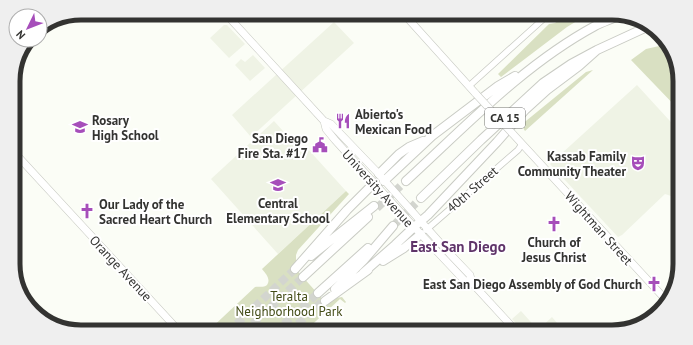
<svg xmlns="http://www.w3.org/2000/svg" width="693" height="345" font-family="'PT Sans',sans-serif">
	<rect width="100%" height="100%" fill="#fbfdf6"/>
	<path fill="#eff3e5" d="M334,22L354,43L251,137L232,115Z
		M224,25H227L245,44L229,58L210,38Z
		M253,55L265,68L250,81L235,65L241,59L245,62Z
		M637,85L680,132V196L677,198L665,194L622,235L618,237L550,164Z
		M274,121L302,152L307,148L346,191L278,254L211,179Z
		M521,311L538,330L552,317L565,332H524L512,319Z"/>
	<path fill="#d9e0c2" d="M567,13H590L567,27L501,77L498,74L549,24L555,23Z
		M668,44L679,72L680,111L631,60L646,49Z
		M593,70L525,131L521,125L586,72Z
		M346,191L349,194L298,250L296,255V261L293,266L327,304L335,298L342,297L346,302L345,303L340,299L304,332H207L255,287C259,286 263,288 267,285C271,279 266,274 262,269Z"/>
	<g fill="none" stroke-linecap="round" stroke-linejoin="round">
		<path stroke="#d3d5cf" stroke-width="8" stroke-dasharray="8 4" stroke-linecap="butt" d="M377,208L406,181
			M393,226L421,198
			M228,332L295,269
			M244,332L303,277
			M275,332L318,293
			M289,332L324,300"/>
		<g stroke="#c9cbc4" stroke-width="7">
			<path id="minor" d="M469,86L550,13
				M426,230L518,150L522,144"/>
		</g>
		<g stroke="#c9cbc4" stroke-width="8">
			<path id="major" d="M225,13L324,121L331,124L376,171L450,254L470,275L472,283
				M403,13L476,94
				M324,121L326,129L335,140L414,227L464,280L472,283L517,332
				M512,133L667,301
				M13,151L180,332"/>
		</g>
		<g stroke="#c9cbc4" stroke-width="10">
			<path id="highway" d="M379,174L399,154L409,147L423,141
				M384,181L432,136L498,86L515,76
				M406,181C466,126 523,65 595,26C603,22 612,19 620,15
				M421,198L481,140L543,83L571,64L597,50L649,26
				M311,256L374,206
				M383,261L404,248L421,234
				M295,269L347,210L374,183
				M363,273L395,245L414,227L428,215L497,142L525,110L547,90L579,66L597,50
				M303,277L368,217
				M335,289L364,260L393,226
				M318,293L368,248
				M325,301L368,270"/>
		</g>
		<use href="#minor" stroke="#fff" stroke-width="5.5"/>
		<use href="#major" stroke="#fff" stroke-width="7"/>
		<use href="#highway" stroke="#fff" stroke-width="8"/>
		<g stroke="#c9cbc4" stroke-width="8" stroke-linecap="butt">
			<path id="major-bridge" d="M476,94L512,133"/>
		</g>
		<use href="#major-bridge" stroke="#fff" stroke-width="7"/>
	</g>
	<defs>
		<g id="restaurant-bare" transform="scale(1.2)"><path d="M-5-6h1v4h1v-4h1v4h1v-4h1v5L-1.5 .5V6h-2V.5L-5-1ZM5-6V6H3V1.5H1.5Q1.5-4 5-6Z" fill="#a64eba" stroke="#fff" stroke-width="2.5" paint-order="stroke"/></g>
		<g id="school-bare" transform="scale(1.2)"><path d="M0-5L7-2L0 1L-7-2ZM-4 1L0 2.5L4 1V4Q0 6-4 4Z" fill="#a64eba" stroke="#fff" stroke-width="2.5" paint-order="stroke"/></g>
		<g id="civic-bare" transform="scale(1.2)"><path d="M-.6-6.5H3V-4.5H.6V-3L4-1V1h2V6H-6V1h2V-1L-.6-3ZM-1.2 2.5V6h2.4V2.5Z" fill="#a64eba" stroke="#fff" stroke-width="2.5" paint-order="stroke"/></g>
		<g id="theatre-bare" transform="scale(1.2)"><path d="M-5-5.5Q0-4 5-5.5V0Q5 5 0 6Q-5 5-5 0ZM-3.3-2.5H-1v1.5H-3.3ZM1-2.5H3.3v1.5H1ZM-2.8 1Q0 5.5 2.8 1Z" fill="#a64eba" stroke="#fff" stroke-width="2.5" paint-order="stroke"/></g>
		<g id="church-bare" transform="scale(1.2)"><path d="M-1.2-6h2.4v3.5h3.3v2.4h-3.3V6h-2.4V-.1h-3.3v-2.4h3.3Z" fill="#a64eba" stroke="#fff" stroke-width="2.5" paint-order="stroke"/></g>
	</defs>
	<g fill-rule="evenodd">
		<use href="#restaurant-bare" x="343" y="121"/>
		<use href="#school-bare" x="80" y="127"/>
		<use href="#civic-bare" x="320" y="145"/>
		<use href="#theatre-bare" x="638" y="163"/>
		<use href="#school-bare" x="278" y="185"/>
		<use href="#church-bare" x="87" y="211"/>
		<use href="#church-bare" x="554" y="224"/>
		<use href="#church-bare" x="654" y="284"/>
	</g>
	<g text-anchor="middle" stroke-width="4" stroke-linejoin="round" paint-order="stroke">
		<rect fill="#fff" stroke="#70706f" stroke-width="1" x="485" y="108" width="40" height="20" rx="3"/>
		<g font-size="12" font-weight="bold" fill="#333331">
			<text x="505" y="122">CA 15</text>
		</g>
		<g font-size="13" font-weight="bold" fill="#333331" stroke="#fff" text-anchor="start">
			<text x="355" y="119">Abierto's<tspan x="355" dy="15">Mexican Food</tspan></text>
			<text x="92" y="125">Rosary<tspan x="92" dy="15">High School</tspan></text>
			<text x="308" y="143" text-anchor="end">San Diego<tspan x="308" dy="15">Fire Sta. #17</tspan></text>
			<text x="626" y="161" text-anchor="end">Kassab Family<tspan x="626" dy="15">Community Theater</tspan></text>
			<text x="278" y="208" text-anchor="middle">Central<tspan x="278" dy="15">Elementary School</tspan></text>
			<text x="99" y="209">Our Lady of the<tspan x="99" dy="15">Sacred Heart Church</tspan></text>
			<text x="554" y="247" text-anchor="middle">Church of<tspan x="554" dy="15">Jesus Christ</tspan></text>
			<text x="642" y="289" text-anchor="end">East San Diego Assembly of God Church</text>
		</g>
		<g font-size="13" fill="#333331" stroke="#fff">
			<text transform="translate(378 188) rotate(48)" y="5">University Avenue</text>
			<text transform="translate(472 189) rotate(-41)" y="5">40th Street</text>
			<text transform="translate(599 228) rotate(48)" y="5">Wightman Street</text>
			<text transform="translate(121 268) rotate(47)" y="5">Orange Avenue</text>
		</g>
		<g font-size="13" fill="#434c16" stroke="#fff">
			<text x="289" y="301">Teralta<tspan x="289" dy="15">Neighborhood Park</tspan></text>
		</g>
		<g font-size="15" font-weight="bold" fill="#5f3469" stroke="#fff">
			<text x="458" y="252">East San Diego</text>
		</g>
	</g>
	<path d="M0 0H693V345H0ZM81 20H612A61 61 0 0 1 673 81V264A61 61 0 0 1 612 325H81A61 61 0 0 1 20 264V81A61 61 0 0 1 81 20Z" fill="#efefef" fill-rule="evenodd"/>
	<path fill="none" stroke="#333331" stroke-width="5" d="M81 20H612A61 61 0 0 1 673 81V264A61 61 0 0 1 612 325H81A61 61 0 0 1 20 264V81A61 61 0 0 1 81 20Z"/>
	<g transform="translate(28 28) rotate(227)"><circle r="19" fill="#ffffff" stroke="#adadad"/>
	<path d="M0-3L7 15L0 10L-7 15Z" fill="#a64eba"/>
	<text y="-6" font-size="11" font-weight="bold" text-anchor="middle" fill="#333331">N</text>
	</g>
</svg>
